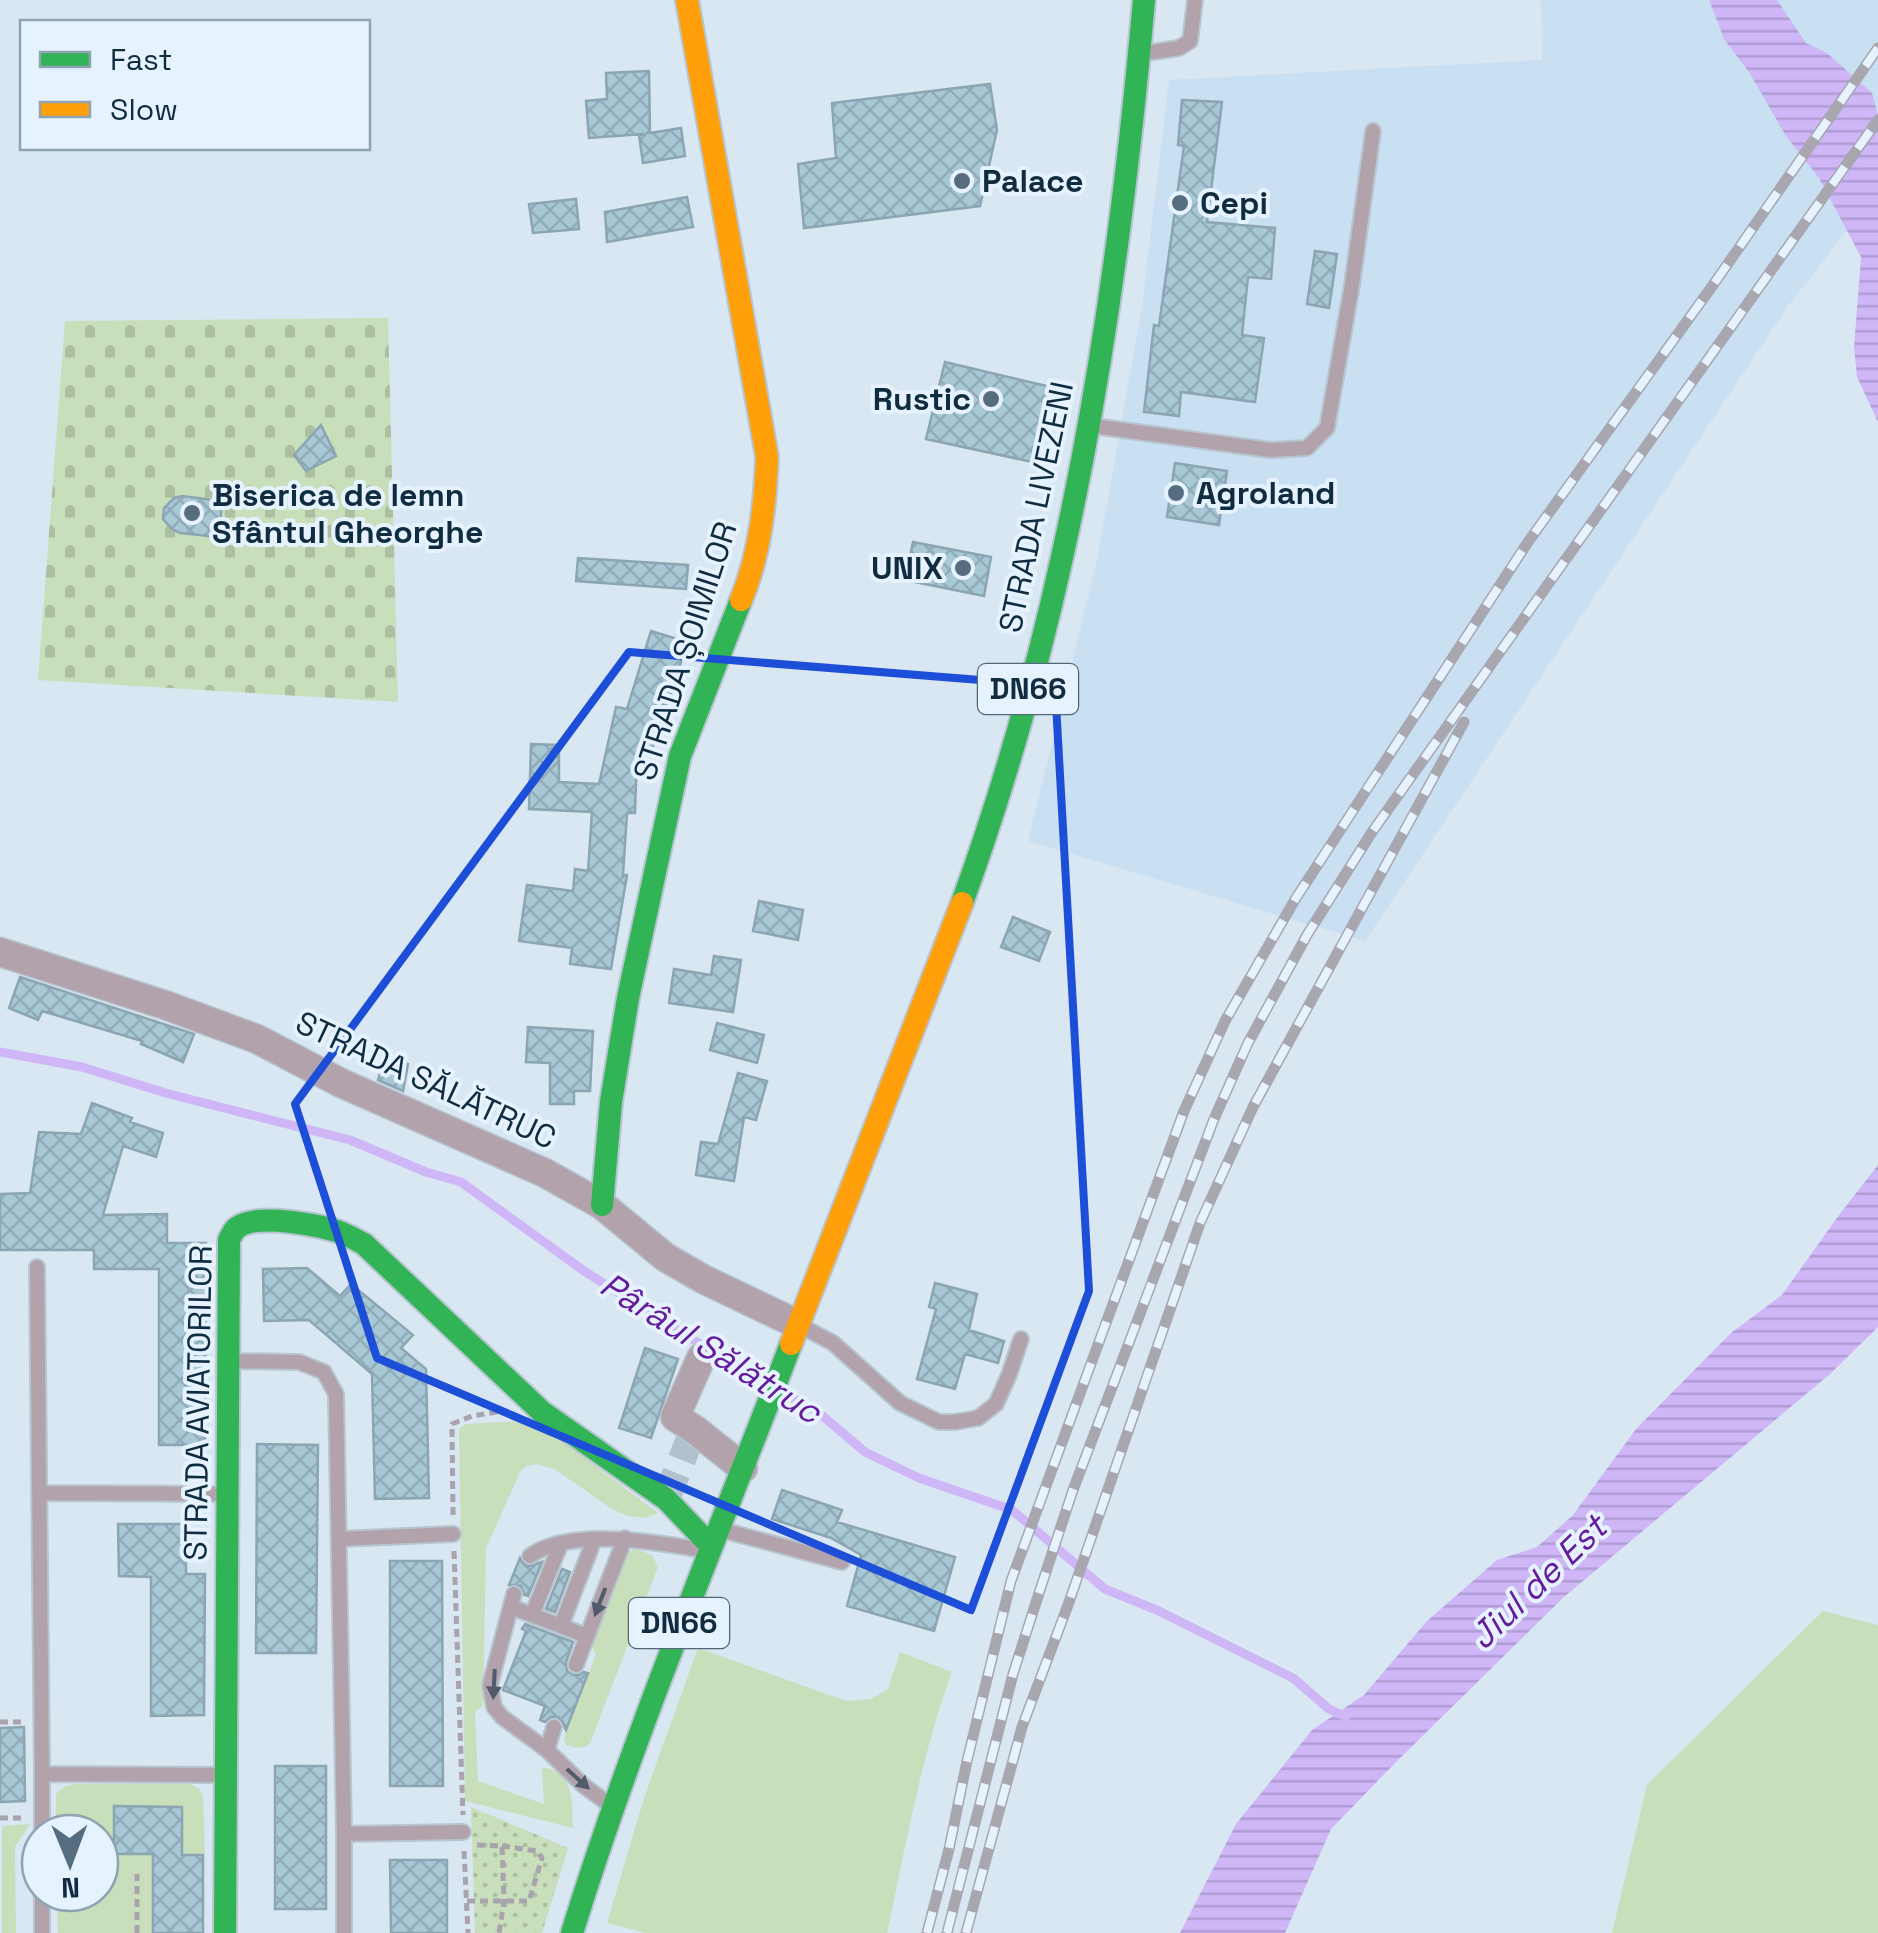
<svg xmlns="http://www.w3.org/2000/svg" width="1878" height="1933" font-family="'Space Grotesk',sans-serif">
	<defs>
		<pattern id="cemetery-stones" width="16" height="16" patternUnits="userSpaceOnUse" patternTransform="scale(2.5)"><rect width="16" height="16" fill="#c9deba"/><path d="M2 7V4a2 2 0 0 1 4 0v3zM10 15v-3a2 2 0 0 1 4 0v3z" fill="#acbfa1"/></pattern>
		<pattern id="park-dots" width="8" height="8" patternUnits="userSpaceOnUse" patternTransform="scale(2.5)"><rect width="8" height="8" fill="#c9deba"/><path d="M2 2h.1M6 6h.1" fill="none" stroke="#acbfa1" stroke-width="1.8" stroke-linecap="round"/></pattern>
		<pattern id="water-rules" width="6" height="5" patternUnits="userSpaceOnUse" patternTransform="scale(2.5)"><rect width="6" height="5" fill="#ceb6f7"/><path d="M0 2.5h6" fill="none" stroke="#b09dd5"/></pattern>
		<pattern id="building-cross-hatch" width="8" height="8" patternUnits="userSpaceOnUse" patternTransform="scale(2.5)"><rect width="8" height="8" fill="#a8c8d5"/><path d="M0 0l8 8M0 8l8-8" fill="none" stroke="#90acb8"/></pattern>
	</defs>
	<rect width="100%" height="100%" fill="#d9e7f3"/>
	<path fill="#c9dff2" d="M1541,0H1878V191L1788,306L1365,941L1028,841L1097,561L1142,306L1169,80L1542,60Z"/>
	<path fill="#c9deba" d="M534,1420L658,1513L646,1518L628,1516L612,1509L556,1470L537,1464L526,1466L521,1470L486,1548L483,1706L475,1712L478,1781L544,1804L542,1768C575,1769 572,1804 573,1828L465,1801L459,1429L466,1424Z
		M636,1549L652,1555L658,1567L590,1743L585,1747L577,1748L566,1745L564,1739L596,1654L591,1645L626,1553Z
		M1823,1611L1878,1625V1933H1612L1647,1785Z
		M698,1648L846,1701L871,1699L888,1689L900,1652L952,1672C921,1756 906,1845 887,1933H645L607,1923L644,1798Z
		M77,1784H191L199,1789L203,1795L205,1855H182L181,1807L115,1854L152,1855V1933H58L57,1893H100V1833H56V1794L65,1786Z
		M30,1824L15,1847L16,1933H2V1826Z"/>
	<path fill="url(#cemetery-stones)" d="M388,318L398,702L38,680L65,321Z"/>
	<path fill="url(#park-dots)" d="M471,1807L568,1848L542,1933H475Z"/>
	<path fill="url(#water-rules)" d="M1709,0H1777L1806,43L1827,53L1872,93L1878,115V422L1857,377L1854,347L1861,257L1819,178L1786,136L1749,72L1724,39Z
		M1878,1165V1327L1830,1374L1564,1597L1394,1764L1331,1829L1285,1933H1180L1236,1824L1312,1730L1364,1695L1427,1621L1497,1560L1537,1547L1573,1515L1636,1429L1731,1333L1782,1295L1839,1215Z"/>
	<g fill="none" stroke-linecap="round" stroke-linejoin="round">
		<path stroke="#ceb6f7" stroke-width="9" d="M0,1052L82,1067L169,1094L350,1140L426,1172L461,1182L584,1271L733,1365L763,1382
			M785,1394L818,1412L865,1452L919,1478L1012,1510L1105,1589L1159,1611L1293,1678L1329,1709L1346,1717"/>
	</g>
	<path fill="url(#building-cross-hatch)" stroke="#8ba6b2" stroke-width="2.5" d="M649,71L650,133L681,128L685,156L643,163L639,135L644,134L589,138L586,101L607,99L606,73Z
		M990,84L997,130L980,206L804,228L798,164L836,158L832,103Z
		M1182,100L1222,102L1207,222L1275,228L1271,279L1248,277L1242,335L1264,338L1255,402L1181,392L1179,416L1144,412L1154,325L1159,326L1184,146L1178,145Z
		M687,197L693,227L607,242L605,212Z
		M576,199L579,229L533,233L529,204Z
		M1315,251L1337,254L1329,308L1307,304Z
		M945,362L1055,388L1037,463L926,439Z
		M321,425L336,456L306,471L294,455Z
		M1175,463L1227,471L1219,525L1167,517Z
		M182,496L222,501L219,537L180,533L172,529L163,519L164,508L174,498Z
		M913,542L991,557L984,596L905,580Z
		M578,558L688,565L686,589L576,581Z
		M651,631L687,642L667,707L662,705L651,756L637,752L635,813H627L623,875H627L611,969L570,964L572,948L519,941L527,885L573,891L575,869L588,871L592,812L529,809L531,744L559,745V782L599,784L616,707L627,709Z
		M759,901L803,910L798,940L753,931Z
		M1013,917L1050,932L1039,961L1001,947Z
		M714,956L741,960L733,1012L669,1003L674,969L711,975Z
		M20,977L194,1034L183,1062L141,1044L142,1041L42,1011L38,1020L9,1008Z
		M717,1023L764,1035L757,1063L710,1050Z
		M528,1027L593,1031L590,1091H574V1104H550V1063L526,1062Z
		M385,1056L408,1064L403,1091L378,1080Z
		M738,1073L767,1081L756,1120L744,1117L734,1181L696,1175L701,1142L718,1144Z
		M92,1103L132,1118L130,1122L163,1133L156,1157L123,1146L103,1215L167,1214V1243H206L205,1445H159V1269H94V1250H0V1194L30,1193L39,1132L81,1134Z
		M307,1268L340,1296L351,1284L413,1335L401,1348L426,1369L429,1498L375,1499L372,1374L309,1320L264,1321L263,1269Z
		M935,1283L977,1294L969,1330L1004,1341L998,1363L965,1354L955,1389L917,1379L936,1309L929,1307Z
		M645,1348L678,1359L651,1438L619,1428Z
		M257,1444L318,1445L316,1653H256Z
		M782,1490L842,1510L837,1522L955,1557L934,1631L847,1606L861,1555L831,1538L772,1519Z
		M118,1524H186V1574H205L204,1715L151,1716V1577L119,1576Z
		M520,1558L524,1564L529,1566L542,1562L528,1596L524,1595L521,1586L509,1585Z
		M390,1561H442L443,1786H390Z
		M562,1569L570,1572L555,1612L546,1609Z
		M525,1624L573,1642L566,1662L567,1671L573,1675H579L584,1672L588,1673L566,1730L562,1721L558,1717H551L545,1722L540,1720L545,1706L503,1690L526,1631L522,1629Z
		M24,1727L25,1801L0,1802V1728Z
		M275,1766H326V1909H275Z
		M114,1806L182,1807V1855H203V1933H153V1854H114Z
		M390,1860H447V1933H391Z"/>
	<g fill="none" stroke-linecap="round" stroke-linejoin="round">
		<path stroke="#b1c2cf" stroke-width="28" stroke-dasharray="28 14" stroke-linecap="butt" d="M666,1499L694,1429"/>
		<g stroke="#b7c5d0" stroke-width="18">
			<path id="lane" d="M1146,53L1179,48L1190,41L1195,0
				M1093,426L1270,450L1307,448L1327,428L1352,285L1373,131
				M37,1267L42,1774
				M803,1327L833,1343L900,1403L939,1422H955L978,1418L996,1404L1009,1375L1021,1339
				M230,1361L299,1362L324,1372L336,1394L344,1834V1933
				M39,1493L223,1494
				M722,1530L842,1562
				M339,1539L453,1534
				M530,1556C569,1527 656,1542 702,1550
				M514,1594L490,1685L494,1707L502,1717L547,1750L584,1786L606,1802
				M511,1607L587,1636
				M532,1615L561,1543
				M561,1626L594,1540
				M576,1665L625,1538
				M547,1750L554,1727
				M42,1833V1774L225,1775
				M344,1834L463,1832
				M42,1893V1933"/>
		</g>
		<g stroke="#b7c5d0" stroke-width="31">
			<path id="street" d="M0,952L165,1005L257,1039L341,1083L545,1173L602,1205L665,1257L703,1279L797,1324
				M701,1358L675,1417L694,1429L743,1468"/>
		</g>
		<g stroke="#b7c5d0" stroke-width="26">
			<path id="fast" d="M962,903C1068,613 1117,307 1144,0
				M602,1205L611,1102L628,998L680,756L741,600
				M225,1933L229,1240C232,1235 233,1230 238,1227C256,1213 322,1225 342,1233C349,1236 357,1240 364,1244L542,1412L666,1499L710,1545
				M572,1933C634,1732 716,1540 791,1344"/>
		</g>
		<g stroke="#b7c5d0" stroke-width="26">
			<path id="slow" d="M687,0L767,457C765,506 760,554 741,600
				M791,1344L962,903"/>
		</g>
		<path stroke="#a8a3ac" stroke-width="5" stroke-dasharray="8 5" stroke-linecap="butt" d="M453,1515L452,1424L472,1416L497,1412
			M454,1551L463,1815
			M0,1722H23
			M0,1818H24
			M477,1845L502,1846L504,1901L499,1933
			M464,1851L468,1933
			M467,1901H529L542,1858L537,1851L502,1846
			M137,1933V1874"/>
		<use href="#lane" stroke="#b2a2ab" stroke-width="14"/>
		<use href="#street" stroke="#b2a2ab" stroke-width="28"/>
		<use href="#fast" stroke="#30b455" stroke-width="22"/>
		<use href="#slow" stroke="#ff9f0a" stroke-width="22"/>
		<g stroke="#a8a6ae" stroke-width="11">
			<path id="rail" d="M927,1933L949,1849L967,1761L1011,1581L1184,1111L1225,1021L1296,898L1528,542L1713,285L1878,48
				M947,1933L1013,1674L1040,1590L1073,1490L1214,1119L1248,1043L1307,935L1372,832L1878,120
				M966,1933L1022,1727L1068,1605L1200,1223L1253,1107L1464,722"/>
		</g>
		<use href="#rail" stroke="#e6f3fe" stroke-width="8" stroke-dasharray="22" stroke-linecap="butt"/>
	</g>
	<defs><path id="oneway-solid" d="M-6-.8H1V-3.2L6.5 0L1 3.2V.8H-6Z" transform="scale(2.5)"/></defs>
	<g fill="#515b6b">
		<use href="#oneway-solid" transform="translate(600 1602) rotate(111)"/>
		<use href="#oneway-solid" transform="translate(494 1684) rotate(93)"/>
		<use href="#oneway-solid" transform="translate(578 1779) rotate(42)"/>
	</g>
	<path fill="none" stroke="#1d4ed8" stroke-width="8" stroke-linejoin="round" d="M629,652L1055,686L1089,1291L971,1610L377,1358L295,1104Z"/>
	<g fill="#566d7f" stroke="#e6f3fe" stroke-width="4">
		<circle cx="962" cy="181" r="10"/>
		<circle cx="1180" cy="203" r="10"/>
		<circle cx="991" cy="399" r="10"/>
		<circle cx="1176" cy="493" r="10"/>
		<circle cx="192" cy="513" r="10"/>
		<circle cx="963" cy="568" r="10"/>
	</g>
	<g text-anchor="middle" stroke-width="8" stroke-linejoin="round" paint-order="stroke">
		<g fill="#e6f3fe" stroke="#50687a" stroke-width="2.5">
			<rect x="978" y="664" width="100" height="50" rx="8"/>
			<rect x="629" y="1598" width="100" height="50" rx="8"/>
		</g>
		<g font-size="30" font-weight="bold" fill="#102c41">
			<text x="1028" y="699">DN66</text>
			<text x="679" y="1633">DN66</text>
		</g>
		<g font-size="32" font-weight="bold" fill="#102c41" stroke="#e6f3fe" text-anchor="start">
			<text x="982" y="192">Palace</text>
			<text x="1200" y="214">Cepi</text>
			<text x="971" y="410" text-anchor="end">Rustic</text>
			<text x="1196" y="504">Agroland</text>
			<text x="212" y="506">Biserica de lemn<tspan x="212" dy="37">Sfântul Gheorghe</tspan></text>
			<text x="943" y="579" text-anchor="end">UNIX</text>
		</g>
		<g font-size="32" fill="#102c41" stroke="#e6f3fe">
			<text transform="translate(1036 507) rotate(-78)" y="11">STRADA LIVEZENI</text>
			<text transform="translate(685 651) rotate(-72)" y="11">STRADA ȘOIMILOR</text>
			<text transform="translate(426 1080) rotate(25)" y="11">STRADA SĂLĂTRUC</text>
			<text transform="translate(198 1403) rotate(-89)" y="11">STRADA AVIATORILOR</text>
		</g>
		<g font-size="35" font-style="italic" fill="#651d9d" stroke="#e6f3fe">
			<text transform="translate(711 1348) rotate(32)" y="12">Pârâul Sălătruc</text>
			<text transform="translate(1538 1582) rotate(-44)" y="12">Jiul de Est</text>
		</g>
	</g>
	<rect x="20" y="20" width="350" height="130" fill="#e6f3fe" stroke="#90a3b2" stroke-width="2.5"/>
	<rect x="40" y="52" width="50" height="15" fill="#30b455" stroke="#90a3b2" stroke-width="2.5"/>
	<text x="110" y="70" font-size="30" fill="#102c41">Fast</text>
	<rect x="40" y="102" width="50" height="15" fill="#ff9f0a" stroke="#90a3b2" stroke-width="2.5"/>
	<text x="110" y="120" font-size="30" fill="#102c41">Slow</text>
	<g transform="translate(70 1863) rotate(179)"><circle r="48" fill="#e6f3fe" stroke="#90a3b2" stroke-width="2.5"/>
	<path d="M0-8L18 38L0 25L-18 38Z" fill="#566d7f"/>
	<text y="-15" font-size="28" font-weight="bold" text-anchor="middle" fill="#102c41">N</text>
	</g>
</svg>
